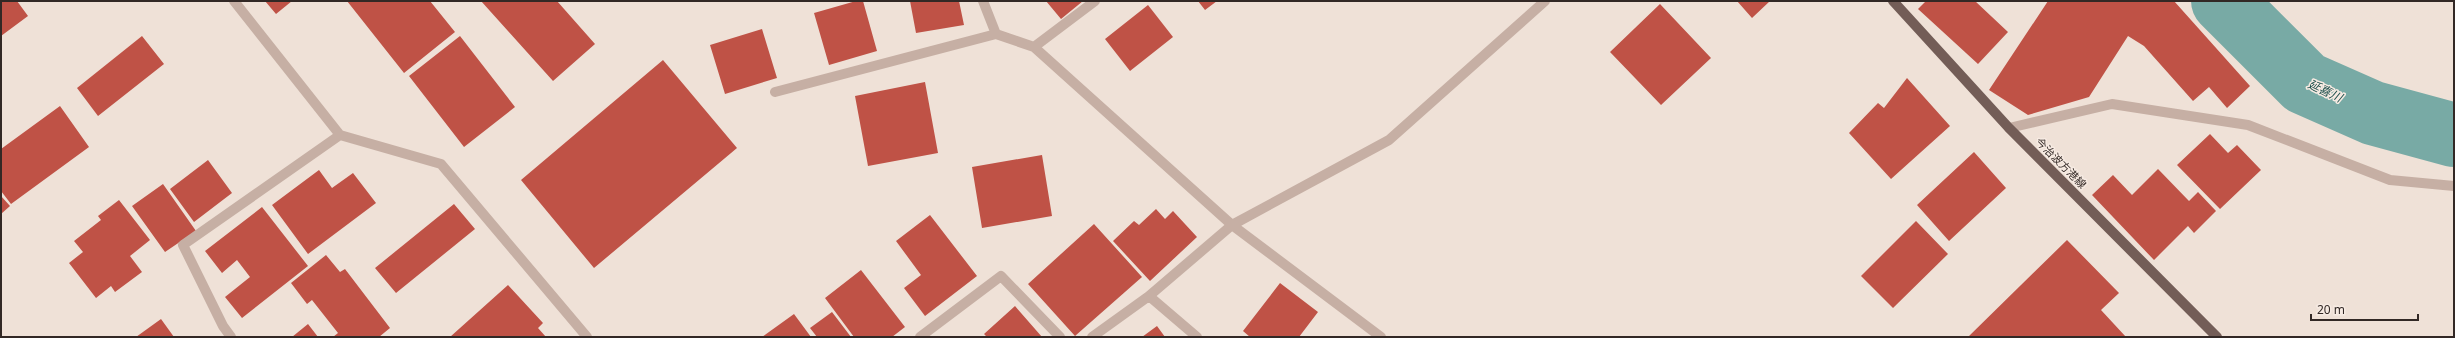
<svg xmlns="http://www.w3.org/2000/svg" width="2455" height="338" font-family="'Noto Sans','Noto Sans JP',sans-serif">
	<rect width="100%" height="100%" fill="#efe1d7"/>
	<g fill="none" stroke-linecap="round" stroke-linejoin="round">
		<path stroke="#78aaa5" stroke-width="64" d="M2223,1L2305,83L2373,113L2454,135"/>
	</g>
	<path fill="#bf5246" d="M1,1H17L28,16L1,36Z
		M265,1H292L276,14Z
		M347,1H430L455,32L404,73Z
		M481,1H557L595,44L553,81Z
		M856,1H863L877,51L829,65L814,13Z
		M910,1H959L964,25L916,33Z
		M1046,1H1083L1061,19Z
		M1198,1H1217L1205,10Z
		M1737,1H1770L1752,18Z
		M1926,1H1975L2008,32L1978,64L1918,9Z
		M2048,1H2174L2250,86L2227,108L2209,87L2193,101L2144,46L2128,36L2089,97L2028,115L1989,90Z
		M1660,4L1711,58L1661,105L1610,52Z
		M1148,5L1173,37L1130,71L1105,39Z
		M762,29L777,78L725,94L710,45Z
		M142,36L164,64L98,116L77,88Z
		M460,36L515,107L464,147L409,76Z
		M663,60L737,148L594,268L521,180Z
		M1907,78L1950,126L1891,179L1849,133L1878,103L1884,108Z
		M925,82L938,153L868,166L855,96Z
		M60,106L89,147L11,204L1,191V149Z
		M2210,134L2228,153L2237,145L2261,170L2220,209L2177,165Z
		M1974,152L2006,188L1949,241L1917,205Z
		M1042,155L1052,216L982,228L972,167Z
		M208,160L232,193L194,222L170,189Z
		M2158,169L2189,201L2198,192L2216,211L2194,233L2188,226L2154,260L2092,195L2113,175L2132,195Z
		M319,170L332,188L353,173L376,203L308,254L272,205Z
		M163,184L196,231L165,252L132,206Z
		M1,196L10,206L1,214Z
		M119,200L150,240L130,256L142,272L115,292L111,286L96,298L69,263L83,252L74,241L101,220L98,216Z
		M454,204L475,229L396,293L375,268Z
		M262,207L308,266L242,318L225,297L250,277L237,260L222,273L205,251Z
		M1156,209L1165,219L1173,211L1197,237L1150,281L1113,241L1134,221L1139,225Z
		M930,215L977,276L925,316L904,288L921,275L896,241Z
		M1916,221L1948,254L1893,308L1861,276Z
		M1094,224L1142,277L1075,336L1028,284Z
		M2067,240L2119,293L2101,310L2126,337H1968Z
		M326,255L340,272L345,269L390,328L379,337H333L338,333L312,300L307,304L291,283Z
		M861,270L905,327L892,337H854L825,298Z
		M1280,283L1318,312L1299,337H1250L1243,331Z
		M508,285L543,323L538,328L546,337H450Z
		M1015,306L1042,337H987L984,334Z
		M832,312L851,337H817L810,328Z
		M794,314L811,337H762Z
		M161,319L174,337H136Z
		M308,324L318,337H292Z
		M1157,326L1165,337H1142Z"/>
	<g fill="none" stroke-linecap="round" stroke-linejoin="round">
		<path stroke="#c6afa4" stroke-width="10" d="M234,1L340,135L441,164L587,337
			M983,1L996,34L1034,47L1232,225L1381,337
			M1034,47L1095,1
			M775,92L996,34
			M2009,128L2112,104L2248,125L2390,180L2454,186
			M1149,296L1197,337
			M231,337L223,326L183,245L340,135
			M920,337L1001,276L1060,337
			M1092,337L1149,296L1232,225L1389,140L1545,1"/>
		<path stroke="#735d57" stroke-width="10" d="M1893,1L2009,128L2217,337"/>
	</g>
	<g text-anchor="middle" stroke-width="3" stroke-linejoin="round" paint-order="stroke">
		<g font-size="11" fill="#322825" stroke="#f7ebe3">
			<text transform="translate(2061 163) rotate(45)" y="4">今治波方港線</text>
		</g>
		<g font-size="12" font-style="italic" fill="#1e504d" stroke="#f7ebe3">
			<text transform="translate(2325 91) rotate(25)" y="4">延喜川</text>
		</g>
	</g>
	<rect width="2455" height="338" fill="none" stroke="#322825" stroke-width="4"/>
	<path d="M2311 314v6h107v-6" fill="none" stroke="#322825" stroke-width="2"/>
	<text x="2317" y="314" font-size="12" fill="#322825" stroke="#f7ebe3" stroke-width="3" paint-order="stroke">20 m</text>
</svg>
